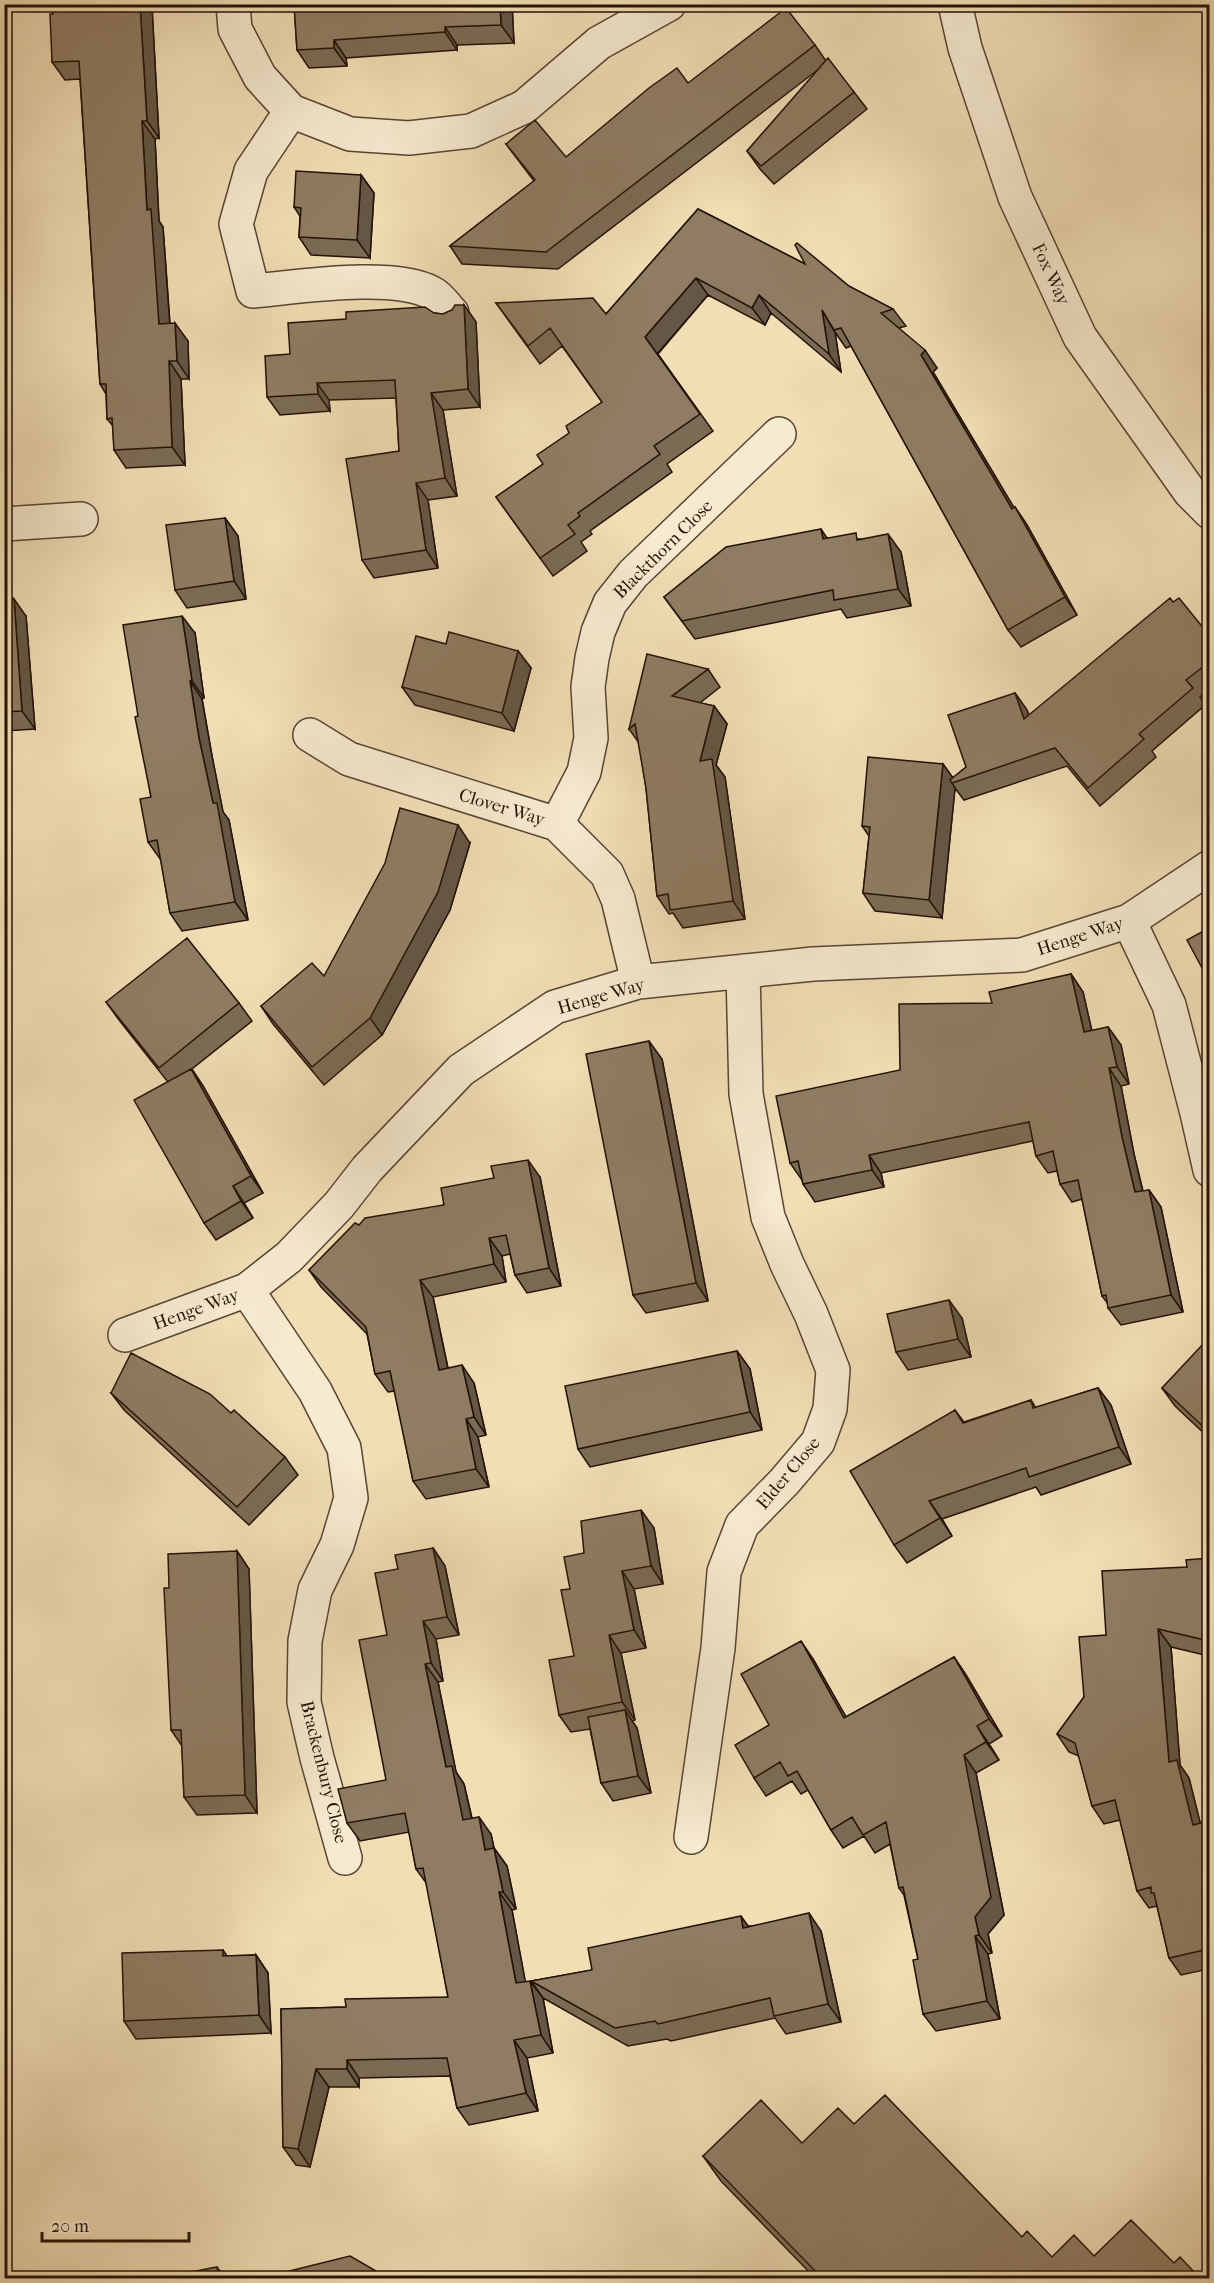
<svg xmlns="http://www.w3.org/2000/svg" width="1214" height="2283" font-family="'IM FELL French Canon',serif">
	<rect width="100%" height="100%" fill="#f1deb5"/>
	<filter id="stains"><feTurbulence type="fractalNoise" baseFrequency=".00333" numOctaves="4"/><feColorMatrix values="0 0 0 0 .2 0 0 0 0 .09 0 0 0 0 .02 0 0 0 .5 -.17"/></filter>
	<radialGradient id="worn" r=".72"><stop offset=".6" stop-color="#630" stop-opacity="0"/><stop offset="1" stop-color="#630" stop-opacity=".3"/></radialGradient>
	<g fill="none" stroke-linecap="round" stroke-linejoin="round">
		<g stroke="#574534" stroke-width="36">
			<path id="minor" d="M233,4L235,29L260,77L291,111L350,134L409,138L471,131L524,107L599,43L669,4
				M955,4L965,48L1015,197L1080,337L1190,492L1210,512
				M291,111L251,171L236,224L253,291C299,287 393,272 432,293C440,297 446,307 452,313
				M4,524L81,519
				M310,735L349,759L557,824L607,874L618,899L638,982
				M557,824L584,772L591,738L588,687L592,658L598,632L610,603L633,574L779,434
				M1129,921L1169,1005L1197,1113L1210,1170
				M247,1290L315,1391L344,1448L351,1498L337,1545L315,1590L305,1641L304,1702L317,1758L345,1858
				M125,1335L247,1290L289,1257L339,1205L367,1169L461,1070L555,1007L638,982L813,964L1022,955L1129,921L1210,867
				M691,1837L718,1648L724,1572L742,1525L784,1482L818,1442L830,1409L833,1370L811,1314L787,1264L768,1217L746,1094L743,971"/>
		</g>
		<use href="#minor" stroke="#f6eacf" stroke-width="33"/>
	</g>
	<path fill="#7b6b54" stroke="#241209" stroke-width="1.5" d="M294,4H512L514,43L457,45V50L346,58L347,66L309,68L297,50Z
		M152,7L159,138L155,139L159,221L163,227L170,323L188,341L189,379H181L185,465L126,468L114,450L113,426L107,419L106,394L100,384L80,79L65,80L52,62L53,14Z
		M815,45L826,61L854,92L867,109L774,184L760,169L747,151L819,69L558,269L462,264L450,246L534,181L506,144L566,157L688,83Z
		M361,175L374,193L370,258L311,255L299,237L300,216L294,207Z
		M698,209L893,309L906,326L899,328L937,368L933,372L1014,508L1015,507L1027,525L1077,615L1021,647L1008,630L851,346L846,348L835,332L841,372L771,313L765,325L708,295L658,354L713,431L667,464L672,472L590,531L592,534L581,542L587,551L553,576L496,497L543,464L569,433L602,402L562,346L540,364L496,303L606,314Z
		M464,305L476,322L480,407L443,410L457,496L428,500L438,568L374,578L362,560L399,451L396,398L329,400L330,411L280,415L267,397L290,354L346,319L434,313L443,314Z
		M4,357L6,359L10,425L4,426Z
		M225,518L238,536L246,599L187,608L175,590Z
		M827,538L860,539L901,552L911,606L847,618L841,609L695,639L664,597Z
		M4,596L6,599L26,616L35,729L4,731Z
		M1173,602L1209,635V689L1200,697L1205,705L1152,751L1156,757L1100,806L1067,766L964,800L955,788L942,918L875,911L863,893L869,836L862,826L943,764L953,778L966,767L1015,693L1027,710L1029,715Z
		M195,633L204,698L202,699L212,756L223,812L229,820L248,920L182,931L170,913L161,860L148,842L151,797L138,716Z
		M446,644L518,651L531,668L514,731L415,705L402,687Z
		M708,669L720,687L700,703L714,706L727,724L716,765L725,777L745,919L683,928L673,913L669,914L657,896L646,788L639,743L629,729Z
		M470,843L450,910L382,1035L324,1085L273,1024L261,1006L324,976Z
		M1071,974L1083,992L1092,1031L1108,1027L1121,1045L1129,1084L1121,1086L1134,1154L1143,1191L1149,1190L1161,1207L1183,1312L1121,1325L1108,1308V1304L1102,1296L1082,1199L1072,1202L1060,1184L1057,1171L1048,1173L1036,1156L1033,1141L881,1173L884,1187L815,1202L803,1184L802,1180L790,1163L900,1070L992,1003Z
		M106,1002L239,1003L252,1021L192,1069L203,1086L263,1193L244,1203L253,1218L216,1240L204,1223L168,1082L119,1020Z
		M662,1059L708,1301L646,1313L633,1295Z
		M540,1177L561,1286L527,1293L515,1275L510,1254L502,1256L506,1282L433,1297L448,1368L474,1383L486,1435L478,1437L489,1487L426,1499L413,1481L395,1391L388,1392L375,1374L367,1334L321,1287L309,1270L359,1225L444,1205Z
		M962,1318L971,1357L908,1370L896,1352Z
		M1209,1348V1438L1175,1406L1162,1388Z
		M737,1351L750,1369L762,1430L590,1467L578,1449Z
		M1098,1388L1111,1405L1131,1464L1041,1495L1036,1487L942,1519L952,1536L907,1563L894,1545L955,1410L964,1422L1031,1400L1036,1408Z
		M111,1393L231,1413L285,1457L298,1475L249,1525L124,1410Z
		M654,1528L663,1584L634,1589L646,1648L621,1653L635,1720L632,1721L637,1728L651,1793L613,1801L601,1783L590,1729L571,1732L559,1715L574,1656L570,1589L584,1553Z
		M433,1548L445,1566L459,1635L436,1639L443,1681L438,1682L456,1772L464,1784L472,1818L491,1834L494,1848L507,1866L516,1909L512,1910L525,1982L543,1998L553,2053L527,2058L538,2111L469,2125L457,2108L450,2076L359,2078V2087H329L310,2167L296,2165L283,2147L281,2009L346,2007L448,1997L427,1884L416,1869L409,1832L360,1841L347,1823L386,1780L387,1635L398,1569Z
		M237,1551L249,1569L257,1813L197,1815L184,1797L182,1746L171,1730Z
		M1209,1558V1656L1171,1647L1180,1765L1189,1778L1200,1823L1209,1829V1969L1181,1975L1169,1958L1157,1906L1149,1908L1137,1891L1120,1820L1104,1824L1092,1806L1079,1756L1069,1752L1057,1734L1084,1697L1106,1635L1187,1567Z
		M954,1657L966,1675L1002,1736L989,1744L999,1760L976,1773L1004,1915L988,1934L992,1953L988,1954L1000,2019L936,2031L923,2014L918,1959L904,1895L899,1888L890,1844L875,1853L864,1836L843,1848L831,1830L808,1790L801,1794L792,1781L766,1796L754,1778L769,1725L813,1659L846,1717Z
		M749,1926L821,1931L841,2022L786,2034L775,2018L671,2041L667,2039L628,2046L543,1998L531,1981L592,1970Z
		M223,1950L227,1956L256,1955L268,1973L271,2033L136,2039L124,2021Z
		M854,2124L1052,2257L1094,2256L1174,2263L1200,2278H815L721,2181L703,2156L802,2143Z"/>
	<path fill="#645745" stroke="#241209" stroke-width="1.5" d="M140,4H150L152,7L159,138L147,121Z
		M500,4H512L514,43L501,25Z
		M445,27L457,45V50L445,32Z
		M334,40L346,58L347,66L334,48Z
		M142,121L155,139L159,221L163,227L171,342L159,324L147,210Z
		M361,175L374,193L370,258L357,240Z
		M696,278L708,295L657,354L645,337Z
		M759,295L771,313L765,325L752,308Z
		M464,305L476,322L480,407L468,389Z
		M822,310L835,332L841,372L829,354Z
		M175,323L188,341L189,379L177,361Z
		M925,350L937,368L933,372L1025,526L1012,509L921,355Z
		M4,357L6,359L10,425L4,417Z
		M169,361L181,379L185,465L172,447Z
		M317,383L329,400L330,411L318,394Z
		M431,393L443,410L457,496L445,478Z
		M416,483L428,500L438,568L426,550Z
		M1015,507L1027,525L1077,615L1065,597Z
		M225,518L238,536L246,599L234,581Z
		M821,529L833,547L823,539Z
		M888,534L901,552L911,606L898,589Z
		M14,599L26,616L35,729L22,711Z
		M182,616L195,633L204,698L192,681Z
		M518,651L531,668L514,731L502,713Z
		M190,681L202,699L212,756L223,812L229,820L248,920L235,902L213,803L199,738Z
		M1015,693L1027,710L1036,737L1024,719Z
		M714,706L727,724L716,765L725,777L745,919L733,901L700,761Z
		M943,764L955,781L952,783L955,788L942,918L929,900Z
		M458,825L470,843L450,910L382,1035L370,1018Z
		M1071,974L1083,992L1096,1050L1084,1032Z
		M1108,1027L1121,1045L1129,1084L1117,1067Z
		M649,1041L662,1059L708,1301L696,1283Z
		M1109,1068L1121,1086L1134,1154L1147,1210L1135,1192L1122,1137Z
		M191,1069L203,1086L263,1193L251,1176Z
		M869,1155L881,1173L884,1187L872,1170Z
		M528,1160L540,1177L561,1286L549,1268Z
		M233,1186L244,1203L253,1218L241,1201Z
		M1149,1190L1161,1207L1183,1312L1171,1295Z
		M489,1238L502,1256L506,1282L494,1264Z
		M420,1280L433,1297L452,1388L439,1370Z
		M949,1300L962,1318L971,1357L958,1339Z
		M737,1351L750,1369L762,1430L750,1412Z
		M462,1365L474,1383L486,1435L474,1417Z
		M1098,1388L1111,1405L1131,1464L1119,1447Z
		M466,1419L478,1437L489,1487L476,1469Z
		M929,1501L942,1519L952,1536L940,1518Z
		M641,1510L654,1528L663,1584L651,1566Z
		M433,1548L445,1566L459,1635L447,1617Z
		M237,1551L249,1569L257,1813L245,1795Z
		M622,1571L634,1589L646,1648L634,1630Z
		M423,1621L436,1639L443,1681L431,1663Z
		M1158,1629L1171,1647L1180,1765L1189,1778L1205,1842L1193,1825L1169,1762Z
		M609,1635L621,1653L635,1720L622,1702Z
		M801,1641L813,1659L857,1736L844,1718Z
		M954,1657L966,1675L1002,1736L989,1719Z
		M425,1664L438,1682L456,1772L464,1784L476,1837L463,1820L446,1767Z
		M625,1710L637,1728L651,1793L638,1776Z
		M977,1726L989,1744L999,1760L986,1742Z
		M964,1755L976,1773L1004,1915L988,1934L992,1953L979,1935L975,1917Z
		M479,1817L491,1834L498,1868L485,1850Z
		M1204,1822L1209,1829V1845Z
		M494,1848L507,1866L516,1909L503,1892Z
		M499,1892L512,1910L529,2001L516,1983Z
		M809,1913L821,1931L841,2022L828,2004Z
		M741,1916L753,1933L743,1928Z
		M975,1936L988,1954L1000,2019L987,2001Z
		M256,1955L268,1973L271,2033L259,2015Z
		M530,1981L543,1998L553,2053L541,2035Z
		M514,2040L527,2058L538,2111L526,2093Z
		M347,2060L359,2078V2087L347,2069Z
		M316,2069L329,2087L310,2167L298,2149Z
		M217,2267L225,2278H219Z"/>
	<path fill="#8f7c62" stroke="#241209" stroke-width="1.5" d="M53,4H140L147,121H142L147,210L151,209L159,324L175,323L177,361H169L172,447L114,450L112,418L107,419L106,384H100L79,61L52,62L50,14H53Z
		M294,4H500L501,25L445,27V32L334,40V48L297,50Z
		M786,8L815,45L546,252L450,246L535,180L506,144L535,120L566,157L649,88L677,68L688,83Z
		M828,58L854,92L761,166L747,151Z
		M296,171L361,175L357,240L299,237L301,208L294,207Z
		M698,209L805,264L795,245L797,243L849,286L893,309L881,313L925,350L921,355L1012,509L1015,507L1065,597L1008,630L841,328L834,330L822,310L829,354L759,295L752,308L696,278L645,337L700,414L654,446L660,454L578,513L580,516L568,525L575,534L540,558L496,497L543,464L537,455L569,433L566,426L602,402L550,328L528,346L496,303L593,298L606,314Z
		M455,305H464L468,389L431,393L445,478L416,483L426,550L362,560L346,459L399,451L395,380L317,383L318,394L267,397L265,356L290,354L288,323L346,319V312L425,307L434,313L443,314L452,310Z
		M225,518L234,581L175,590L166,525Z
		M821,529L823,539L856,533L857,540L888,534L898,589L834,600L833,590L682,621L664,597L726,547Z
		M1170,598L1173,602L1179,598L1209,635V651L1204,656L1209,662L1186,680L1193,688L1139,734L1144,739L1088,788L1055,748L952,783L950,780L966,767L948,715L1015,693L1024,719Z
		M4,599H14L22,711L4,712Z
		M182,616L192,681H190L199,738L213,803H217L235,902L170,913L157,840L148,842L140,799L151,797L135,717L138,716L123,625Z
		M449,632L518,651L502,713L402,687L416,636L446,644Z
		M647,654L708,669L672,696L714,706L700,761L712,759L733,901L670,910L668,894L657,896L646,788L635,724L629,729Z
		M868,757L943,764L929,900L863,893L870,827L862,826Z
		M400,808L458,825L438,892L370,1018L312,1067L261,1006L312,963L324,976L385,863Z
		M1209,928V981L1187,940Z
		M187,938L239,1003L159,1068L106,1002Z
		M1071,974L1084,1032L1108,1027L1117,1067L1109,1068L1122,1137L1135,1192L1149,1190L1171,1295L1108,1308L1106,1295L1102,1296L1078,1180L1060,1184L1053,1151L1036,1156L1029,1122L869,1155L872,1170L803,1184L798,1161L790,1163L776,1096L900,1070L899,1004L992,1003L989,992Z
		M649,1041L696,1283L633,1295L586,1054Z
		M191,1069L251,1176L233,1186L241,1201L204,1223L134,1100Z
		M528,1160L549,1268L515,1275L506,1235L489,1238L494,1264L420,1280L439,1370L462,1365L474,1417L466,1419L476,1469L413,1481L390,1371L375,1374L366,1327L309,1270L355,1223L359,1225L365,1218L444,1205L441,1188L494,1178L491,1166Z
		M949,1300L958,1339L896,1352L887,1314Z
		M1204,1343L1209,1348V1432L1162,1388Z
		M737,1351L750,1412L578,1449L565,1386Z
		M131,1353L210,1394L231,1413L234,1410L285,1457L237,1507L111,1393Z
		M1098,1388L1119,1447L1029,1477L1026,1468L929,1501L940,1518L894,1545L850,1471L955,1410L963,1423L1031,1400L1033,1408Z
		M641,1510L651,1566L622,1571L634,1630L609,1635L622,1702L559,1715L549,1660L574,1656L561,1590L570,1589L564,1557L584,1553L581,1521Z
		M433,1548L447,1617L423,1621L431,1663L425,1664L446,1767L452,1766L463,1820L479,1817L485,1850L494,1848L503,1892H499L516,1983L530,1981L541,2035L514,2040L526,2093L457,2108L447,2058L347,2060V2069H316L298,2149L283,2147L281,2009L346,2007L345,1999L448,1997L423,1868L416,1869L405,1813L347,1823L338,1789L386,1780L359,1640L387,1635L375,1573L398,1569L395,1555Z
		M237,1551L245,1795L184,1797L181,1730H171L164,1588H169L168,1554Z
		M1209,1558V1641L1158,1629L1169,1762L1177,1760L1193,1825L1204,1822L1209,1845V1949L1169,1958L1154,1893H1151V1887L1137,1891L1115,1800L1092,1806L1075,1743L1057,1734L1084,1697L1079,1637L1106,1635L1102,1571L1187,1567L1186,1560Z
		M801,1641L844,1718L954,1657L989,1719L977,1726L986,1742L964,1755L991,1897L975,1917L979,1935L975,1936L987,2001L923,2014L913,1960L918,1959L903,1887L899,1888L886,1822L863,1835L852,1817L831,1830L797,1771L788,1776L780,1762L754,1778L735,1745L769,1725L741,1674Z
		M625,1710L638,1776L601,1783L588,1717Z
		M809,1913L828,2004L774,2016L770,1998L658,2024L655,2021L615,2028L531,1981L592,1970L588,1948L741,1916L743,1928Z
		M223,1950V1956L256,1955L259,2015L124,2021L122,1953Z
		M885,2095L1022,2237L1027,2231L1052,2257L1074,2235L1094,2256L1131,2220L1174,2263L1180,2257L1200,2278H822L703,2156L761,2100L802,2143L838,2108L854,2124Z
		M350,2256L376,2271L378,2278H238L264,2274L265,2277Z
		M217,2267L219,2278H181L180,2274Z"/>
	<g text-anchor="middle" stroke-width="4.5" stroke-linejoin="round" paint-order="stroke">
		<g font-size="18" fill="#241209" stroke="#f6eacf">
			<text transform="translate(1051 274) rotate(65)" y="6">Fox Way</text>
			<text transform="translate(663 549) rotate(-45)" y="6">Blackthorn Close</text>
			<text transform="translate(502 807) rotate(17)" y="6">Clover Way</text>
			<text transform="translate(1080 936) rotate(-18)" y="6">Henge Way</text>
			<text transform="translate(601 996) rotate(-16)" y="6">Henge Way</text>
			<text transform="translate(196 1309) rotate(-20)" y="6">Henge Way</text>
			<text transform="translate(788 1473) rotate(-50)" y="6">Elder Close</text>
			<text transform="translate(324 1772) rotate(76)" y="6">Brackenbury Close</text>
		</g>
	</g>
	<rect width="1214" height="2283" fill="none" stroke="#f1deb5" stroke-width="24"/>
	<rect x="6" y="6" width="1202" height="2271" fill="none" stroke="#241209" stroke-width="3"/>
	<rect x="12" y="12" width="1190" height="2259" fill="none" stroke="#241209" stroke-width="1.5"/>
	<path d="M42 2232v9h147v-9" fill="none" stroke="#241209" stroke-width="3"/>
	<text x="51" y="2232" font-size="18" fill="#241209" stroke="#f6eacf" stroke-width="4.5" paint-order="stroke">20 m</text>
	<rect width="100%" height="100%" filter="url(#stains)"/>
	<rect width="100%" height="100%" fill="url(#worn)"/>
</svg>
